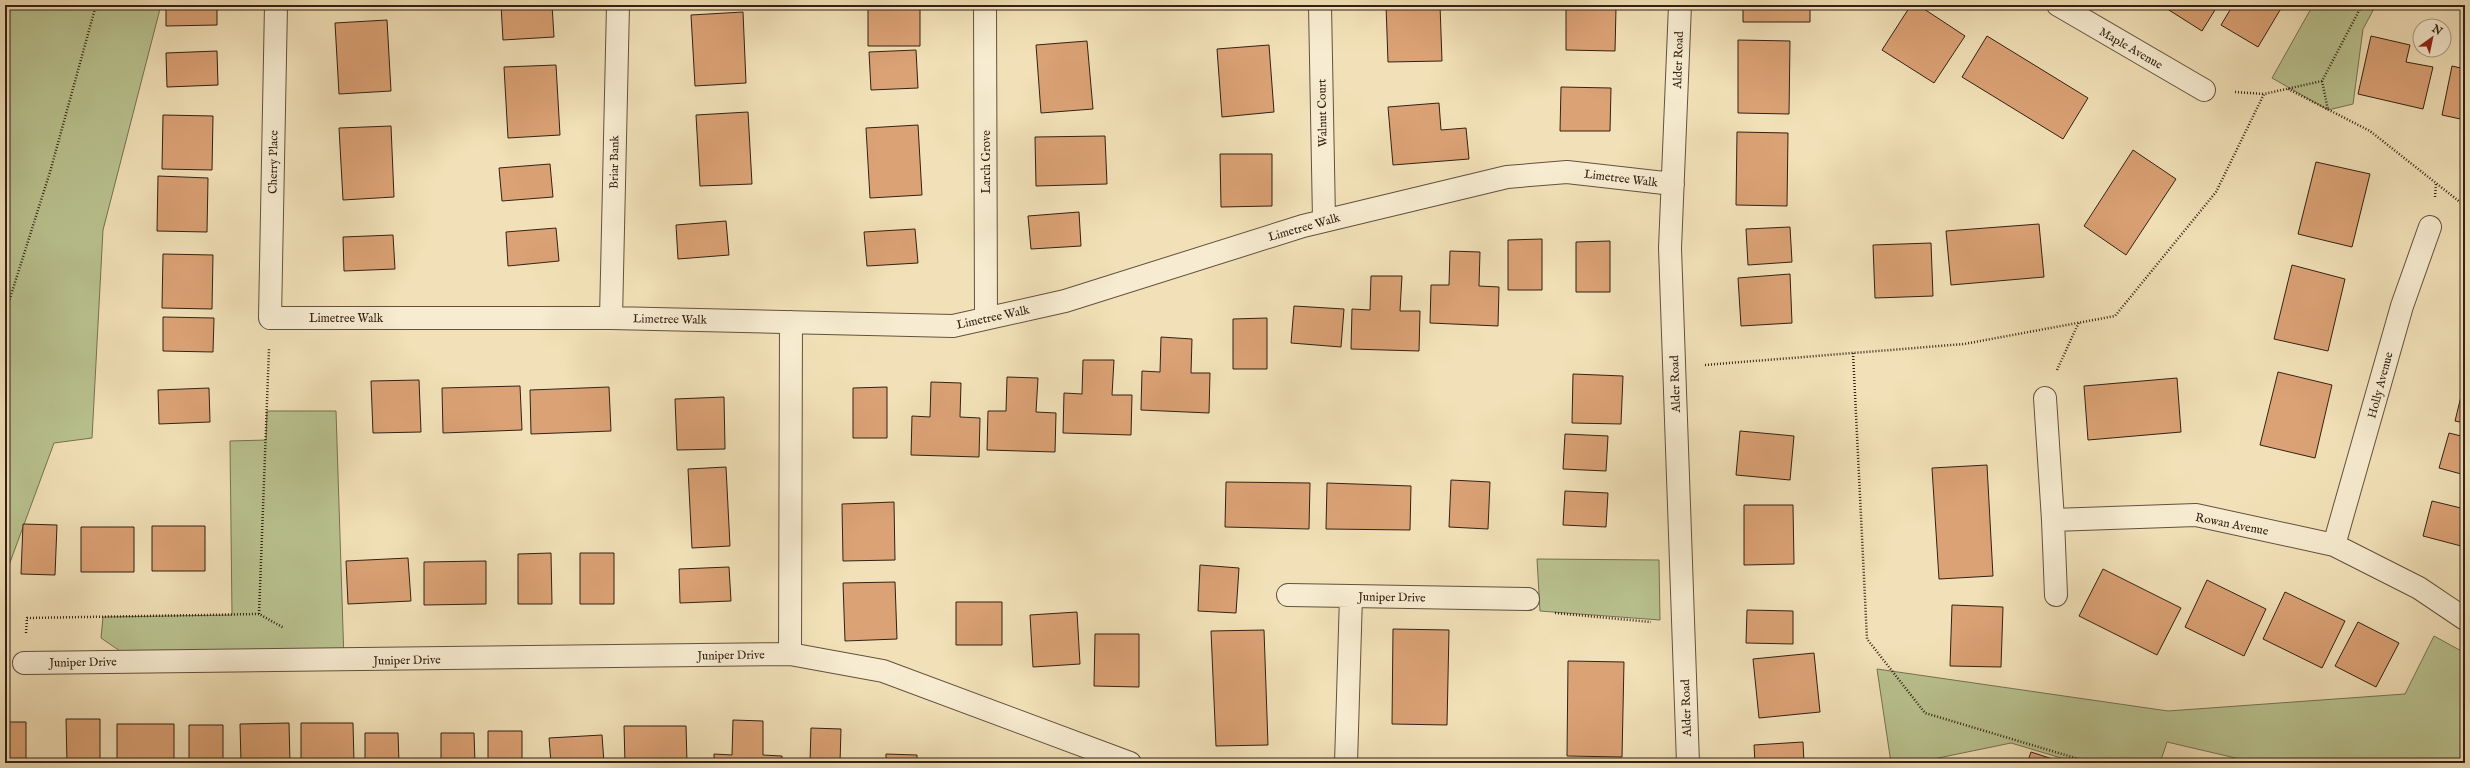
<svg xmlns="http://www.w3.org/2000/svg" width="2470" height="768" font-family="'IM FELL English',serif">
	<rect width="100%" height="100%" fill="#f2e1b8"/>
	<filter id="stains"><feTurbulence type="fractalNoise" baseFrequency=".005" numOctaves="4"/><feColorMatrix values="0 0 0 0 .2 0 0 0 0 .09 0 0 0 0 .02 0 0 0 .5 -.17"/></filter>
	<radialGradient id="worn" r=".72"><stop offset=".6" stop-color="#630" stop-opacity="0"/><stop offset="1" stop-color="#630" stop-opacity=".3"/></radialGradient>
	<path fill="#b9c390" stroke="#767252" d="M5,5H161L103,230L92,438L54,443L5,576Z
		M2313,5H2376L2363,29L2353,104L2328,110L2272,78Z
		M267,411H336L344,661L136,662L101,638L103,617L232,615L230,441L266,440Z
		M1537,559L1659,560L1660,620L1540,611Z
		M2434,636L2465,653V763H2257L2167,742L2160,763H2078L2011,743L1914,763H1891L1877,669L2168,711L2405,694Z"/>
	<path fill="#dba275" stroke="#332114" d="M166,5H217V25L166,26Z
		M501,5H552L554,37L503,40Z
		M868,5H920V46H868Z
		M1037,5H1074L1037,8Z
		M1386,5H1440L1442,61L1388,62Z
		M1743,5H1810V22H1743Z
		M1911,5H1918L1965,36L1934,83L1882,50Z
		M2161,5H2218L2202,31Z
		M2233,5H2283L2258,47L2221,25Z
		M1566,7L1616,8L1615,51L1566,50Z
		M743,12L746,83L695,86L691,15Z
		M387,20L391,91L339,94L335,23Z
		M1987,36L2088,98L2063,139L1962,77Z
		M2371,36L2410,45L2406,62L2433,67L2423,109L2358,94Z
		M1738,40L1790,41L1789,114L1738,113Z
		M1087,41L1093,109L1041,113L1036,45Z
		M1269,45L1274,112L1222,117L1217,49Z
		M916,50L918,88L871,90L869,52Z
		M217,51L218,85L167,87L166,53Z
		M556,65L560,135L508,138L504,67Z
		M2452,66L2465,69V120L2442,115Z
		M1561,87L1611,88L1610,131H1560Z
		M1439,103L1441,130L1466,128L1469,159L1393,165L1388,107Z
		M748,112L752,184L700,186L696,115Z
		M163,115L213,116L212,170L162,169Z
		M918,125L922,195L870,198L866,128Z
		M391,126L394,197L343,200L339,128Z
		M1737,132L1788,133L1787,206L1736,205Z
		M1105,136L1107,184L1036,186L1035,137Z
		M2133,150L2176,179L2126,255L2084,226Z
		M1220,154H1272V206L1221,207Z
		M2316,162L2370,174L2352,247L2298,234Z
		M550,164L553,197L502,201L499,168Z
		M158,176L208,178L207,232L157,231Z
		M1079,212L1081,246L1031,249L1028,216Z
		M726,221L729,255L678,259L676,225Z
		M2039,224L2044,277L1951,285L1946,231Z
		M1790,227L1792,262L1748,265L1746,229Z
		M556,228L559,261L508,266L506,232Z
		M915,229L918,263L867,266L864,232Z
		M393,235L395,269L344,271L343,237Z
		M1542,239V290H1508V240Z
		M1610,241V292H1576V242Z
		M1931,243L1933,296L1875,298L1873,245Z
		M1450,251L1480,252L1479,286L1499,287L1498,326L1430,323L1431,285H1449Z
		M163,254L213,255L212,309L162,308Z
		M2292,265L2345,279L2328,351L2274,339Z
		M1790,274L1792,323L1741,326L1738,278Z
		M1371,276H1402L1400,311H1420L1419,351L1351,349L1352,309L1370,310Z
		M1294,306L1344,309L1341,347L1291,343Z
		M163,317L214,318L213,352L163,351Z
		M1267,318V369H1233V319Z
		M1161,337L1192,339L1191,373H1210L1209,413L1141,410L1142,371L1160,372Z
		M1083,360H1114L1112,395H1132L1131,435L1063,433L1064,393L1082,394Z
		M2278,372L2332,385L2315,458L2260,445Z
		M1573,374L1623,376L1621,424L1572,423Z
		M1007,377L1038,378L1036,412L1056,413L1055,452L987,450L988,411H1006Z
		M2177,378L2181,432L2088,440L2084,386Z
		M419,380L421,432L373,433L371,381Z
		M2465,380V423L2455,421Z
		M931,382L961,383L960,417L980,418L979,457L911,455L912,416L930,417Z
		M520,386L522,430L443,433L442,388Z
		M609,387L611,431L531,434L530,390Z
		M887,387V438H853V388Z
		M209,388L210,422L159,424L158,390Z
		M724,397L725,449L677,450L675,399Z
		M1740,431L1794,436L1790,480L1736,475Z
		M2449,433L2465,437V475L2439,468Z
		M1565,434L1608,436L1606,471L1563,469Z
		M1987,465L1993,576L1939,579L1932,468Z
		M726,467L730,546L692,548L688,469Z
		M1451,480L1490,482L1488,529L1449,527Z
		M1226,482L1310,483L1309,529L1225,527Z
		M1327,483L1411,486L1410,530L1326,529Z
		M1565,491L1608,493L1606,527L1563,525Z
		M2432,501L2465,509V547L2423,536Z
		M894,502L895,560L843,561L842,504Z
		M1744,505H1793L1794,564L1744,565Z
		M23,524L57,525L55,575L21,574Z
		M152,526H205V571H152Z
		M81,527H134V572H81Z
		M551,553L552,604H518V554Z
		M580,553H614V604H580Z
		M408,558L411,601L348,604L346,561Z
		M486,561V604L424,605V562Z
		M1200,565L1239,568L1236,613L1198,611Z
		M729,567L731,601L680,603L679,569Z
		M2103,569L2181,608L2157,655L2079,616Z
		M2207,580L2266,609L2244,656L2185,627Z
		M895,582L897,639L845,641L843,583Z
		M2285,592L2345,621L2322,668L2263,639Z
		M956,602H1002V645H956Z
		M1952,605L2003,607L2001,667L1950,666Z
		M1747,610L1793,611V644L1746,643Z
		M1077,612L1080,664L1033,667L1030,615Z
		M2358,622L2399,643L2376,687L2335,666Z
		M1393,629L1449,630L1447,725L1392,724Z
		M1264,630L1268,745L1216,746L1211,631Z
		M1095,634H1139V687L1094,686Z
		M1814,653L1820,712L1759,718L1753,659Z
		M1568,661L1624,662L1622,757L1567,756Z
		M66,719H100V763H67Z
		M733,720L763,721V755L782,756V763H714V754L732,755Z
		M5,722H26V763H5Z
		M289,723L290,763H241L240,724Z
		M301,723H353L354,763H301Z
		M117,724H174V763H117Z
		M189,725H223V763H189Z
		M624,726H686L687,763H625Z
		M811,728L841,729L840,763H792H810Z
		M488,731H522V763H488Z
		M365,733H398L399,763H365Z
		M441,733H474L475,763H441Z
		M602,735L604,763H551L549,738Z
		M1803,742L1804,763H1755L1754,745Z
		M2031,752L2065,763H2027Z
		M886,754L917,755V763H886Z"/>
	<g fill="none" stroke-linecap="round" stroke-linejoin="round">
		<g stroke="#63513d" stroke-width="24">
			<path id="street" d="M276,5L270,318H611L953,326L1065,301L1303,226L1507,177L1567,172L1673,184
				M985,5L986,318
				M1320,5L1324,220
				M1680,5L1670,248L1688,763
				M2058,5L2204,90
				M611,318L618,5
				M2045,398L2053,520
				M2334,545L2402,306L2430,227
				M1288,595L1351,596
				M2056,595L2053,520L2196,515L2334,545L2419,588L2465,619
				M790,654L791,322
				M24,663L790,654L883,671L1130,763
				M1346,763L1351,596L1528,599"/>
		</g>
		<path stroke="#332114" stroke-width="2.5" stroke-dasharray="1 2" stroke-linecap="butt" d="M2322,81L2328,110
			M2288,89L2370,131L2465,206
			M2235,92L2264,94
			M2435,197L2436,184
			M5,314L50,172L96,5
			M1853,353L1867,639L1925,713L2092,763
			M1705,365L1964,344L2115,316L2216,192L2264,94L2322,81L2362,5
			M2057,370L2079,322
			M1555,613L1651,622
			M259,614L269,349
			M26,633L27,618L259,614L284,628"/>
		<use href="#street" stroke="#f7ecd1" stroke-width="22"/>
	</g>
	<g text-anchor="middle" stroke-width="3" stroke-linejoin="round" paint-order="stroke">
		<g font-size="12" fill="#332114" stroke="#f7ecd1">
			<text transform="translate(2131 48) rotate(30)" y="4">Maple Avenue</text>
			<text transform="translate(1678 60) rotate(-88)" y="4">Alder Road</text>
			<text transform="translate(1322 113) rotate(-91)" y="4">Walnut Court</text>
			<text transform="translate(273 162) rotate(-89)" y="4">Cherry Place</text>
			<text transform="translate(614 162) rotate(-89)" y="4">Briar Bank</text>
			<text transform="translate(986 162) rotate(-90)" y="4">Larch Grove</text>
			<text transform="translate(1621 178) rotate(7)" y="4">Limetree Walk</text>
			<text transform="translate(1304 227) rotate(-16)" y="4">Limetree Walk</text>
			<text transform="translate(993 317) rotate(-12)" y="4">Limetree Walk</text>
			<text x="346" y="322">Limetree Walk</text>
			<text transform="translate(670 319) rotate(1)" y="4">Limetree Walk</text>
			<text transform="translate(1675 384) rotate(-92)" y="4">Alder Road</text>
			<text transform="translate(2380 385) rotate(-75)" y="4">Holly Avenue</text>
			<text transform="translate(2232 524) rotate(11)" y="4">Rowan Avenue</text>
			<text transform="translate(1392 597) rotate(1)" y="4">Juniper Drive</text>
			<text transform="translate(731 655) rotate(-1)" y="4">Juniper Drive</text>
			<text transform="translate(407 660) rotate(-1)" y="4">Juniper Drive</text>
			<text transform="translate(83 662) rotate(-1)" y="4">Juniper Drive</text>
			<text transform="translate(1686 708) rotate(-92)" y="4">Alder Road</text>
		</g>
	</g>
	<rect width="2470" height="768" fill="none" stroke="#f2e1b8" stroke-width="20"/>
	<rect x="6" y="6" width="2458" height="756" fill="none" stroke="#332114" stroke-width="2"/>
	<rect x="10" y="10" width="2450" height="748" fill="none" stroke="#332114"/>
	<g transform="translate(2432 38) rotate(33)"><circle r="19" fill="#f7ecd1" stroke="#a99b85"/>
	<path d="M0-3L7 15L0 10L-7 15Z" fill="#8f2418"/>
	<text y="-6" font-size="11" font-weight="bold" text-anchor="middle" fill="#332114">N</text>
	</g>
	<rect width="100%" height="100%" filter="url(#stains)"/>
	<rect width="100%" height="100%" fill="url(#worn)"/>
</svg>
